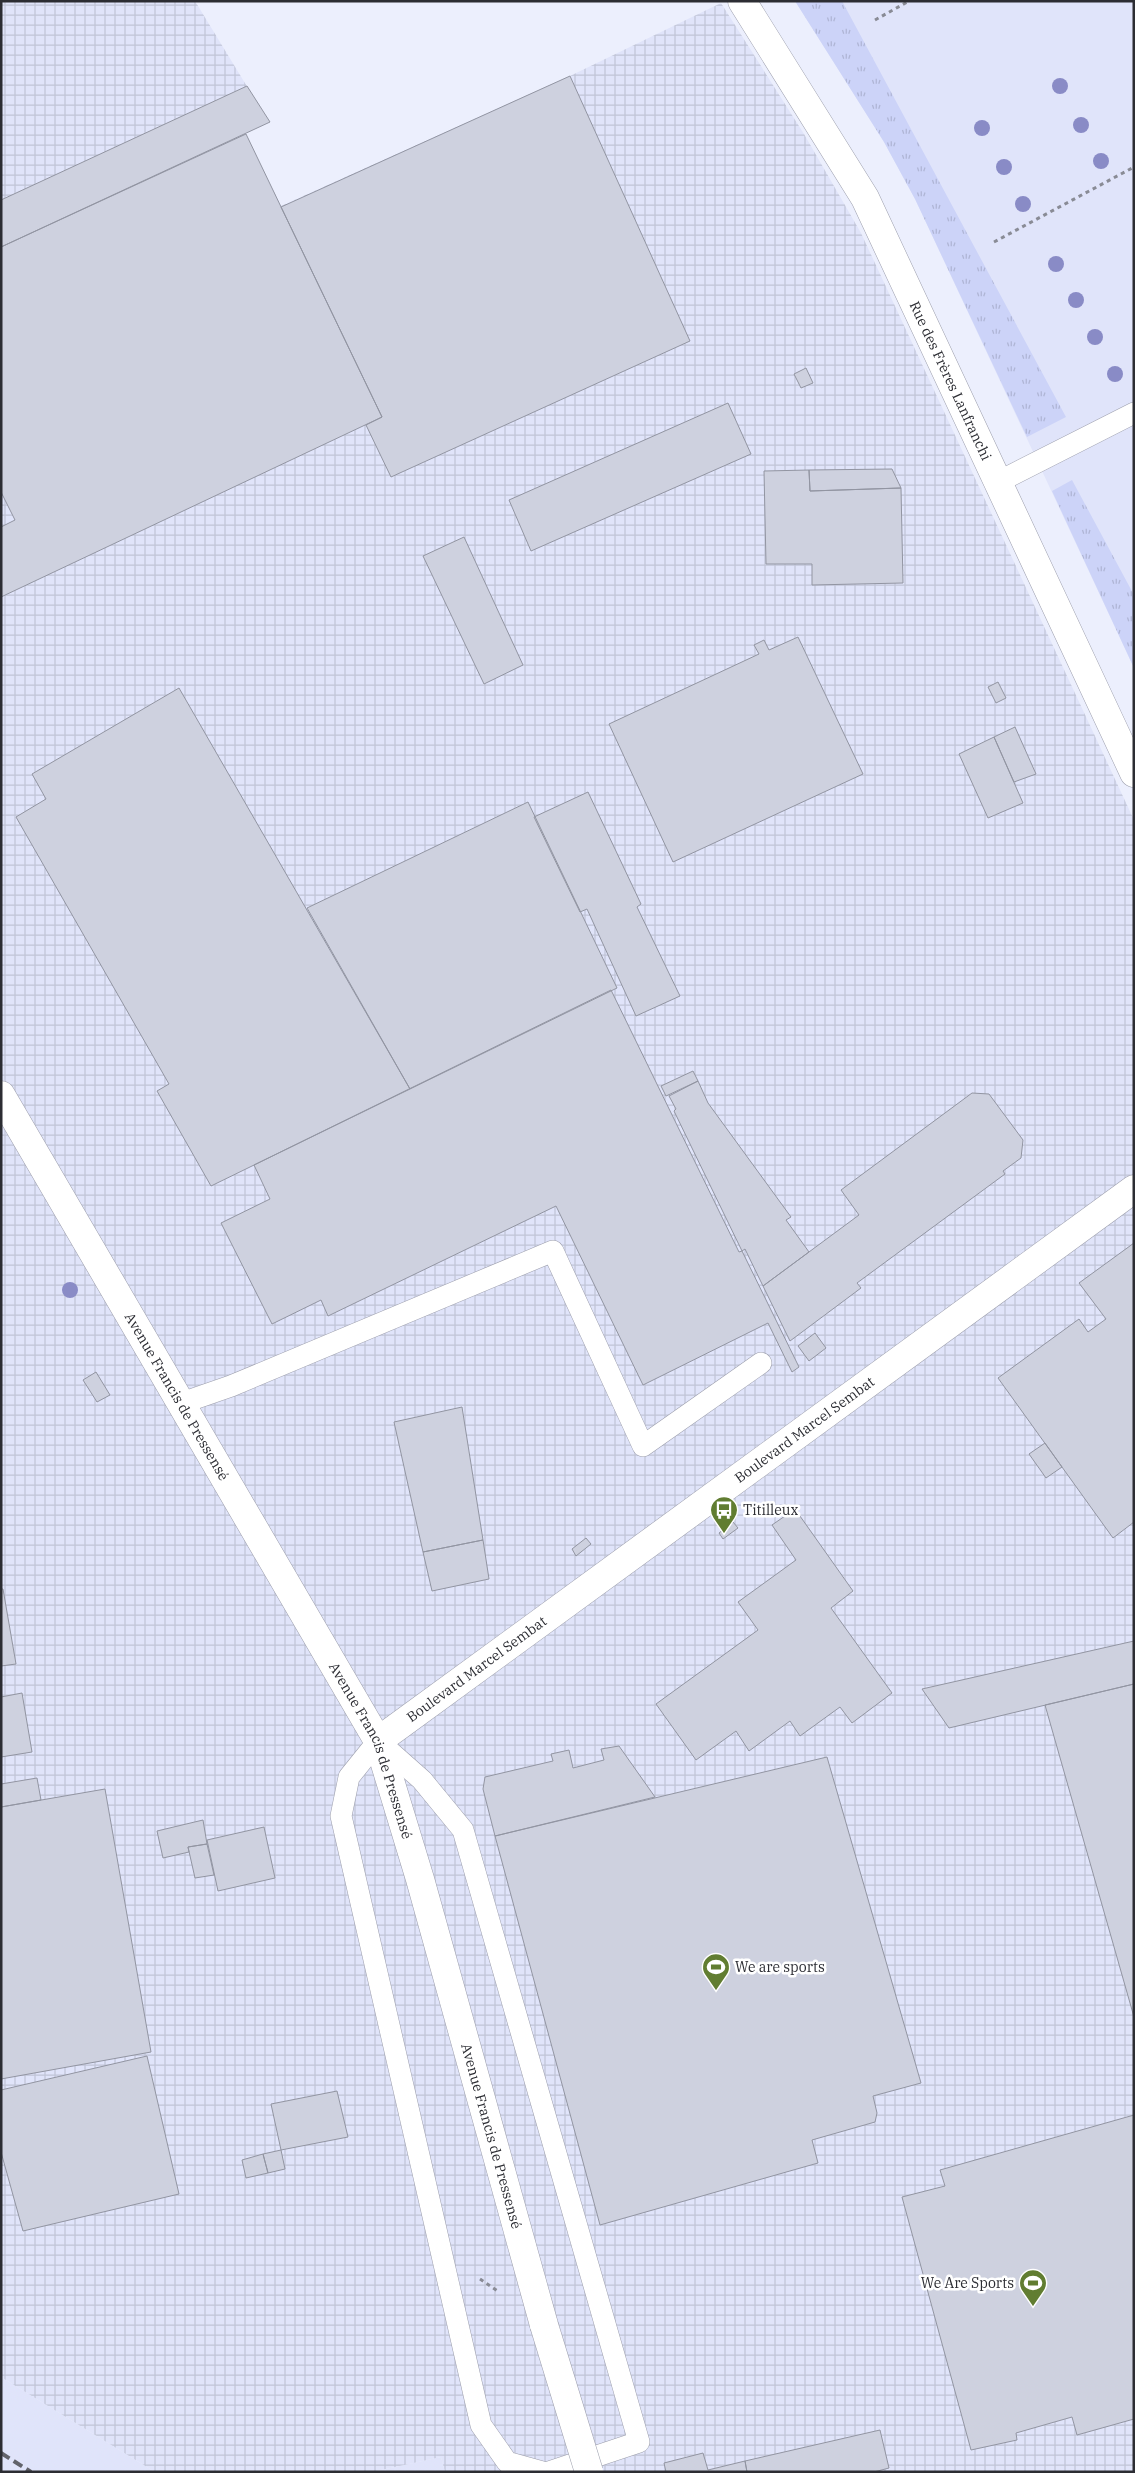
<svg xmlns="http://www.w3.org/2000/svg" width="1135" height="2473" font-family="'IBM Plex Serif',serif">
	<defs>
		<pattern id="industrial-grid" width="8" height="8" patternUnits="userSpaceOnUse" patternTransform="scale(1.25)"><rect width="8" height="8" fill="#e0e4fa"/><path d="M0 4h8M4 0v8" fill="none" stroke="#c0c4d7"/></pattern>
		<pattern id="grass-tufts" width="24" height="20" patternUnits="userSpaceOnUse" patternTransform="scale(1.25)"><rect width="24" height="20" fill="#ccd3f8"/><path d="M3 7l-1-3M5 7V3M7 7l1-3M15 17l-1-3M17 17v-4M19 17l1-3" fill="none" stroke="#afb5d5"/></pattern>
	</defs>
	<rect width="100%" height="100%" fill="#eceffd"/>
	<path fill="#e0e4fa" d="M795,1H1134V668L915,199L884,142Z
		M1,2377L155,2472H1Z
		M441,2457L445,2472H372Z"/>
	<path fill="url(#industrial-grid)" d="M1,1H195L268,121L244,131L281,206L572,75L721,3L804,134L861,233L1134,820V2472H445L441,2457L372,2472H155L1,2377Z"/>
	<path fill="url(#grass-tufts)" d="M795,1H842L1066,417L1027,437L915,199L884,142Z
		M1072,480L1134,595V668L1052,491Z"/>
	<path fill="#ced1df" stroke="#9295a2" d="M570,76L690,341L391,477L366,425L382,417L281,207Z
		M247,86L270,122L1,247V200Z
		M246,134L382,417L1,597V527L15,520L1,492V247Z
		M806,368L813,383L801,388L794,374Z
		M728,403L751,454L531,551L509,500Z
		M892,469L901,488L810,491L809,470Z
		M809,470L810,491L901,488L903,583L812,585V564H766L764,471Z
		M464,537L523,665L484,684L423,556Z
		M798,637L863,774L673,862L609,724L759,654L754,645L764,640L769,650Z
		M998,682L1006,698L996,703L988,687Z
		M179,688L410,1089L211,1186L157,1091L169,1084L16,817L46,799L32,774Z
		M1015,727L1036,774L1014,782L994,737Z
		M994,737L1023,803L988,818L959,754Z
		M588,792L641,904L637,907L680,996L636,1016L587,909L580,912L534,817Z
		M528,802L617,988L410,1089L307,908Z
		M611,990L739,1252L742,1251L799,1367L792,1372L768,1323L643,1385L556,1206L328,1316L321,1300L272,1324L221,1223L270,1199L254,1165Z
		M693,1071L698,1081L666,1096L661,1086Z
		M698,1081L708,1103L791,1217L786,1220L809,1252L763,1286L745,1249L742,1251L674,1111L676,1109L669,1096Z
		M972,1093L989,1094L1023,1140L1021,1158L1003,1171L1005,1174L857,1283L861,1288L790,1341L763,1286L859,1215L841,1190Z
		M1134,1243V1522L1113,1538L998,1378L1079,1319L1088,1332L1106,1319L1079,1283Z
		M815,1333L826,1348L809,1361L798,1346Z
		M96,1372L110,1395L97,1402L83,1380Z
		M462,1407L483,1540L423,1552L394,1422Z
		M1045,1443L1062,1467L1046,1478L1029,1454Z
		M795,1509L853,1591L831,1608L892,1693L852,1723L840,1707L800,1736L790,1721L749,1751L736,1731L696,1760L656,1704L758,1630L738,1602L796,1560L772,1525Z
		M733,1522L738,1528L723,1539L719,1533Z
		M586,1538L591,1544L576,1556L572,1549Z
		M483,1540L489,1579L432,1591L423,1552Z
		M1,1589H3L16,1664L1,1666Z
		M1134,1641V1684L949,1728L922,1689Z
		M1134,1684V2017L1045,1705Z
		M22,1693L32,1752L1,1757V1697Z
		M619,1746L655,1797L495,1836L483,1789L485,1777L553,1761L551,1754L569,1750L573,1768L604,1760L601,1749Z
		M827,1757L921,2083L873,2096L877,2113L875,2122L812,2140L818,2163L600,2225L495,1836Z
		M37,1778L41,1800L1,1807V1784Z
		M105,1789L151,2052L1,2079V1807Z
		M203,1820L207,1844L188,1847L189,1852L163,1858L157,1831Z
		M264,1827L275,1878L218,1891L207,1840Z
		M207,1844L214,1875L195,1878L188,1847Z
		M147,2056L179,2194L23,2231L1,2152V2090Z
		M337,2091L348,2137L281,2150L271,2104Z
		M1134,2115V2419L1077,2435L1072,2417L1016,2433L1017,2440L971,2450L902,2197L945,2186L940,2170Z
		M281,2150L285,2169L268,2173L263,2154Z
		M263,2154L268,2173L246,2178L242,2160Z
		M880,2430L889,2468L874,2472H747L745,2461Z
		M703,2453L708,2470L745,2461L747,2472H666L664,2463Z"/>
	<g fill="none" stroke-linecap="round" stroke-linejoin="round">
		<g stroke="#9d9fad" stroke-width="22">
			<path id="service" d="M998,482L1134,413
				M182,1403L231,1386L553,1251L643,1446L761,1363
				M543,2472L507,2462L481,2425L341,1816L349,1777L378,1741L422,1780L463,1830L639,2442L549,2472"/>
		</g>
		<g stroke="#9d9fad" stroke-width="29">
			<g id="minor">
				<path id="s1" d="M742,1L865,198L1134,773"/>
			</g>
		</g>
		<g stroke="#9d9fad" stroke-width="29">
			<g id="tertiary">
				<path id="s2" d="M1,1095L378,1741L420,1879L544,2325"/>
				<path id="s3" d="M378,1741L1134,1189"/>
			</g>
		</g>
		<path stroke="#898b95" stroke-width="3" stroke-dasharray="4 4" stroke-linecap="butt" d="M875,20L909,1
			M994,242L1134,167
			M480,2279L499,2292"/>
		<use href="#service" stroke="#fff" stroke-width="21"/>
		<use href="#minor" stroke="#fff" stroke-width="28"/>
		<use href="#tertiary" stroke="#fff" stroke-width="28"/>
		<path stroke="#62636b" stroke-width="4" stroke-dasharray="10 5" stroke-linecap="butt" d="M1,2453L31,2472"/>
		<g stroke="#9d9fad" stroke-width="29" stroke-linecap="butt">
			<path id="tertiary-bridge" d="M544,2325L589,2472"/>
		</g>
		<use href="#tertiary-bridge" stroke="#fff" stroke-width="28"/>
	</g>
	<g fill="#898bc6">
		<circle cx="1060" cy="86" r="8"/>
		<circle cx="1081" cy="125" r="8"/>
		<circle cx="982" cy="128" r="8"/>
		<circle cx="1101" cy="161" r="8"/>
		<circle cx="1004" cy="167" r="8"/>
		<circle cx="1023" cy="204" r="8"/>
		<circle cx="1056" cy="264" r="8"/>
		<circle cx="1076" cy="300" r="8"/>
		<circle cx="1095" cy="337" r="8"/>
		<circle cx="1115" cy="374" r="8"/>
		<circle cx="70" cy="1290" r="8"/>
	</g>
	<defs>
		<g id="bus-pin" transform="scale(1.4375)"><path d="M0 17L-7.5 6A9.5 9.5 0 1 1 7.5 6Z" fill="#617d31" stroke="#fff"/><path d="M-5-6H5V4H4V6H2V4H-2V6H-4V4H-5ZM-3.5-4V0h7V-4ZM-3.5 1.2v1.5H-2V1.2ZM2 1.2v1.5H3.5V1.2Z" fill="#fff"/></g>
		<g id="stadium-pin" transform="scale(1.4375)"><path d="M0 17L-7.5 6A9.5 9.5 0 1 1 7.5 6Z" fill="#617d31" stroke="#fff"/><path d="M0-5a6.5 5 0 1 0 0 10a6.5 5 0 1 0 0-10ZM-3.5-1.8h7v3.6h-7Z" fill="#fff"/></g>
	</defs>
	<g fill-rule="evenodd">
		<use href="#bus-pin" x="724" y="1510"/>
		<use href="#stadium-pin" x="716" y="1967"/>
		<use href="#stadium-pin" x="1033" y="2283"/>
	</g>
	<g text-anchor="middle" stroke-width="5" stroke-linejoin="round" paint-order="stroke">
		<g font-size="14" fill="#2c2d33" stroke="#fff">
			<text dy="5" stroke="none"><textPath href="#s1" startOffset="434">Rue des Frères Lanfranchi</textPath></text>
			<text dy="5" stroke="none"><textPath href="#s2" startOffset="349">Avenue Francis de Pressensé</textPath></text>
			<text dy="5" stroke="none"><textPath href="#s3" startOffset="528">Boulevard Marcel Sembat</textPath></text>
			<text dy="5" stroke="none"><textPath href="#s3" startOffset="122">Boulevard Marcel Sembat</textPath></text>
			<text dy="5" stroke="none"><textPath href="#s2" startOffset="754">Avenue Francis de Pressensé</textPath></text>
			<text dy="5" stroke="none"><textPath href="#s2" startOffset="1159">Avenue Francis de Pressensé</textPath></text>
		</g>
		<g font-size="14" fill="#2c2d33" stroke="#fff" text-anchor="start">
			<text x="743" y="1515">Titilleux</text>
			<text x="735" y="1972">We are sports</text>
			<text x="1014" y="2288" text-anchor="end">We Are Sports</text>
		</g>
	</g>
	<rect width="1135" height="2473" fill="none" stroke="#2c2d33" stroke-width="5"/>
</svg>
